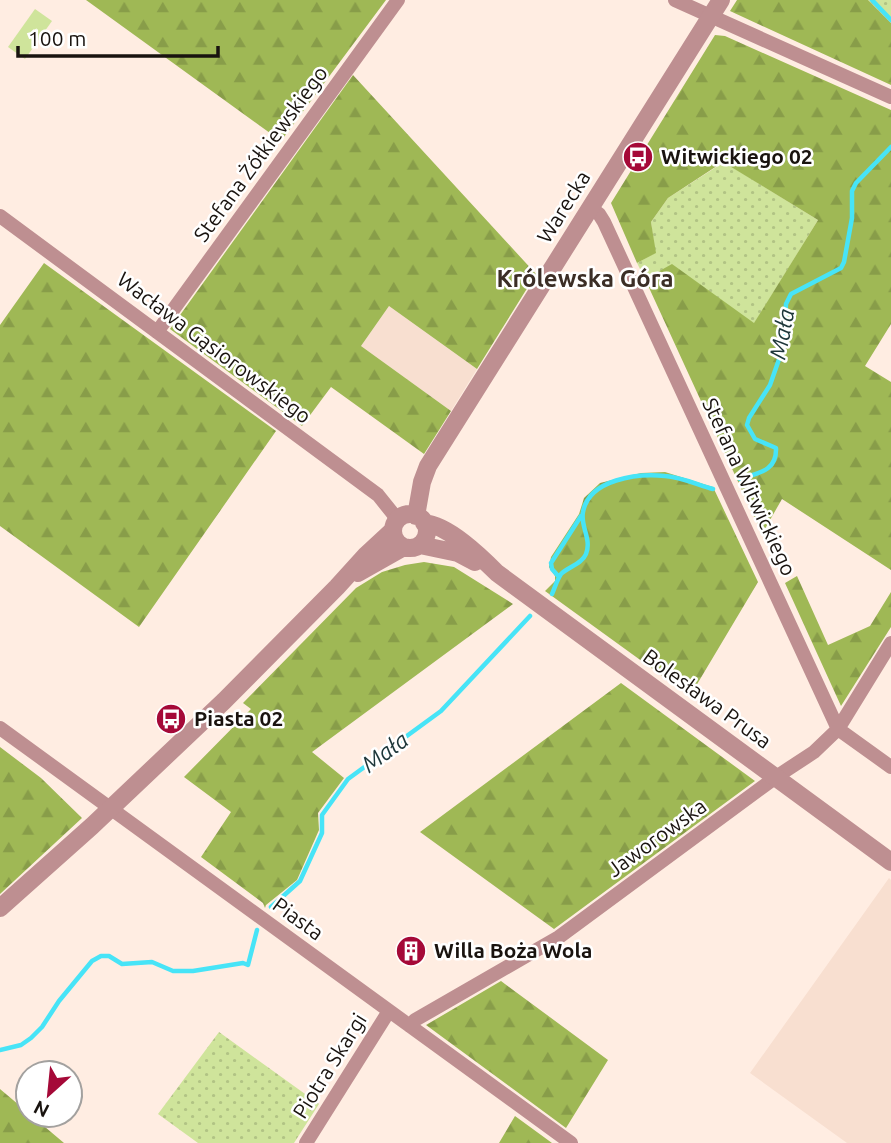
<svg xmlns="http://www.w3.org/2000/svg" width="891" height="1143" font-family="Ubuntu,sans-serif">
	<defs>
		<pattern id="grass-dots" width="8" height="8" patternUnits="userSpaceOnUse" patternTransform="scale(1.75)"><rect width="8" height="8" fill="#cfe49b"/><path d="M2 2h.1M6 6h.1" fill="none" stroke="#b1c384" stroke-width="1.8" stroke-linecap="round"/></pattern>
		<pattern id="forest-firs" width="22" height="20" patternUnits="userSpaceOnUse" patternTransform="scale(1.75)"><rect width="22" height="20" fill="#9fb855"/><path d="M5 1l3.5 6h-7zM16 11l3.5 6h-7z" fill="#889d49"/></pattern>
	</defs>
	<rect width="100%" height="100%" fill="#ffede2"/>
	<path fill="#f8dfd0" d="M389,306L477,369L451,411L361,346Z
		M889,878L891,880V1143H847L750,1073Z"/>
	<path fill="url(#grass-dots)" d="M868,0H891V23Z
		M724,162L818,220L754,324L672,265L645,279L637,263L655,253L651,222L668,198Z
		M219,1032L319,1104L294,1143H198L158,1114Z"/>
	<path fill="url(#forest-firs)" d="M86,0H386L281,141Z
		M737,0H868L891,23V85L730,11Z
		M715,35L725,36L891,110V324L865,366L891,382V570L782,499L762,534L645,279L672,264L754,323L818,220L723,162L668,198L651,222L656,253L637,263L611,203Z
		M353,75L536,274L477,369L389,306L361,346L451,411L424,454L331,387L302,426L170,329Z
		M44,263L276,431L139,627L0,526V325Z
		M665,472L713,487L758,582L690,696L545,591L555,581V576L549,567L551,557L579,514L584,498L600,483L641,473Z
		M424,562L454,567L513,604L312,752L344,778L318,813L319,830L297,880L266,905L265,908L263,903L201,857L231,812L184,777L251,709L243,703L356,588L382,572L405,565Z
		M797,576L828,645L870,626L891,592V627L841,706L785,583Z
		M621,683L755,781L554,929L420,832Z
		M0,747L41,778L82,818L0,894Z
		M501,981L608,1060L566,1128L426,1025Z
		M0,1089L64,1143H0Z
		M515,1116L552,1143H499Z"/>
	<path fill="#cfe49b" d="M35,9L52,21L25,59L8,47Z"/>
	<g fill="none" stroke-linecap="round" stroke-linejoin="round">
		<path stroke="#47e4f7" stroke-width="4.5" d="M872,0L891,20
			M740,479C757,473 777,472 776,448L755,439L747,425L749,418L770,385L783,348L786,304L791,294L841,268L844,262L852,218V191L856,183L891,147
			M559,577L552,569L551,563L581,516
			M552,594C555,587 557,580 561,574C568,567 582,564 586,554C592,539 580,526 583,512C589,479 638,473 665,476C681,477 698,485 713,489
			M271,907L300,881L322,833V815L348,779L441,711L530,616
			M0,1050L21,1045L31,1038L42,1027L59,1001L92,961L101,956H109L122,964L152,962L173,971H193L243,963L248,965L257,930"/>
		<path stroke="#be8f91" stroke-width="14" d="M675,0L891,97
			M591,208L599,214L604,222L838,729L891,767
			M0,216L378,495L398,520
			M157,332L398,0
			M0,728L571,1143
			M410,1026L415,1020L559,937L776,777L814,752L838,729L891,643
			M306,1143L389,1011"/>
		<path stroke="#be8f91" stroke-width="18" d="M393 531a17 17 0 1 1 34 0a17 17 0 1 1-34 0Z
			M416,516L422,482L428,466L721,0
			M424,523C448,525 480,556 497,573L891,862
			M420,545L458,553L475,562
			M358,573L404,547
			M0,908L92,826L224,701L337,587L366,555L393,530"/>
	</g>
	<defs>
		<g id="bus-disc" transform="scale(1.575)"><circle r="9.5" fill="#a50938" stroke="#fff"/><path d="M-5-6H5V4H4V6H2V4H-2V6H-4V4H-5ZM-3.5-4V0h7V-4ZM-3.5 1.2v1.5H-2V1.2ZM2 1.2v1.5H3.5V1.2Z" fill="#fff"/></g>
		<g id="building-disc" transform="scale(1.575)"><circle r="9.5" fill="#a50938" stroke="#fff"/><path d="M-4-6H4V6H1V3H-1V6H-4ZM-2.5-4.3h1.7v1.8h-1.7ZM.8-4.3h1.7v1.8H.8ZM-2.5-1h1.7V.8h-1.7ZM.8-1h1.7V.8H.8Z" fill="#fff"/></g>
	</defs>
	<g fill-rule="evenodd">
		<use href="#bus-disc" x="638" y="157"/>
		<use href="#bus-disc" x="171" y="719"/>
		<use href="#building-disc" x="411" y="951"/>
	</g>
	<g text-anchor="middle" stroke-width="5" stroke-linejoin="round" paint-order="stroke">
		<g font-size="21" fill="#19130f" stroke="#fff">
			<text transform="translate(261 154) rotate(-54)" y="7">Stefana Żółkiewskiego</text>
			<text transform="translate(564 207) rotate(-58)" y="7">Warecka</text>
			<text transform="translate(214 348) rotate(37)" y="7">Wacława Gąsiorowskiego</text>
			<text transform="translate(749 487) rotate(65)" y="7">Stefana Witwickiego</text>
			<text transform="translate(707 699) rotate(36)" y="7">Bolesława Prusa</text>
			<text transform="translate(657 838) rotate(-36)" y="7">Jaworowska</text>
			<text transform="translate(298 919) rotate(36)" y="7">Piasta</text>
			<text transform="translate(330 1066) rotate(-58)" y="7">Piotra Skargi</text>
		</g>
		<g font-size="21" font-weight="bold" fill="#19130f" stroke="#fff" text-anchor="start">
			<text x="661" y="164">Witwickiego 02</text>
			<text x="194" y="726">Piasta 02</text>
			<text x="434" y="958">Willa Boża Wola</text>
		</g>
		<g font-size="23" font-style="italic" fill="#1d3639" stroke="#fff">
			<text transform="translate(782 334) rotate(-79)" y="8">Mała</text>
			<text transform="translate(385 752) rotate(-36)" y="8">Mała</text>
		</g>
		<g font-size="24" font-weight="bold" fill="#3b2e26" stroke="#fff">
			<text x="585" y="287">Królewska Góra</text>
		</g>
	</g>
	<g transform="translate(49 1094) rotate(207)"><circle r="33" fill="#ffffff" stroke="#a3a19f" stroke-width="2"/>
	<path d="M0-5L12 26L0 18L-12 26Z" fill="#a50938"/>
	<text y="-10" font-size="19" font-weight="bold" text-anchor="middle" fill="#19130f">N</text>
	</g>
	<path d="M18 46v10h200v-10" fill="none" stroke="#19130f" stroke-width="3.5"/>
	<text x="28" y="46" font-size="21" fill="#19130f" stroke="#ffffff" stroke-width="5" paint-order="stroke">100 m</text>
</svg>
